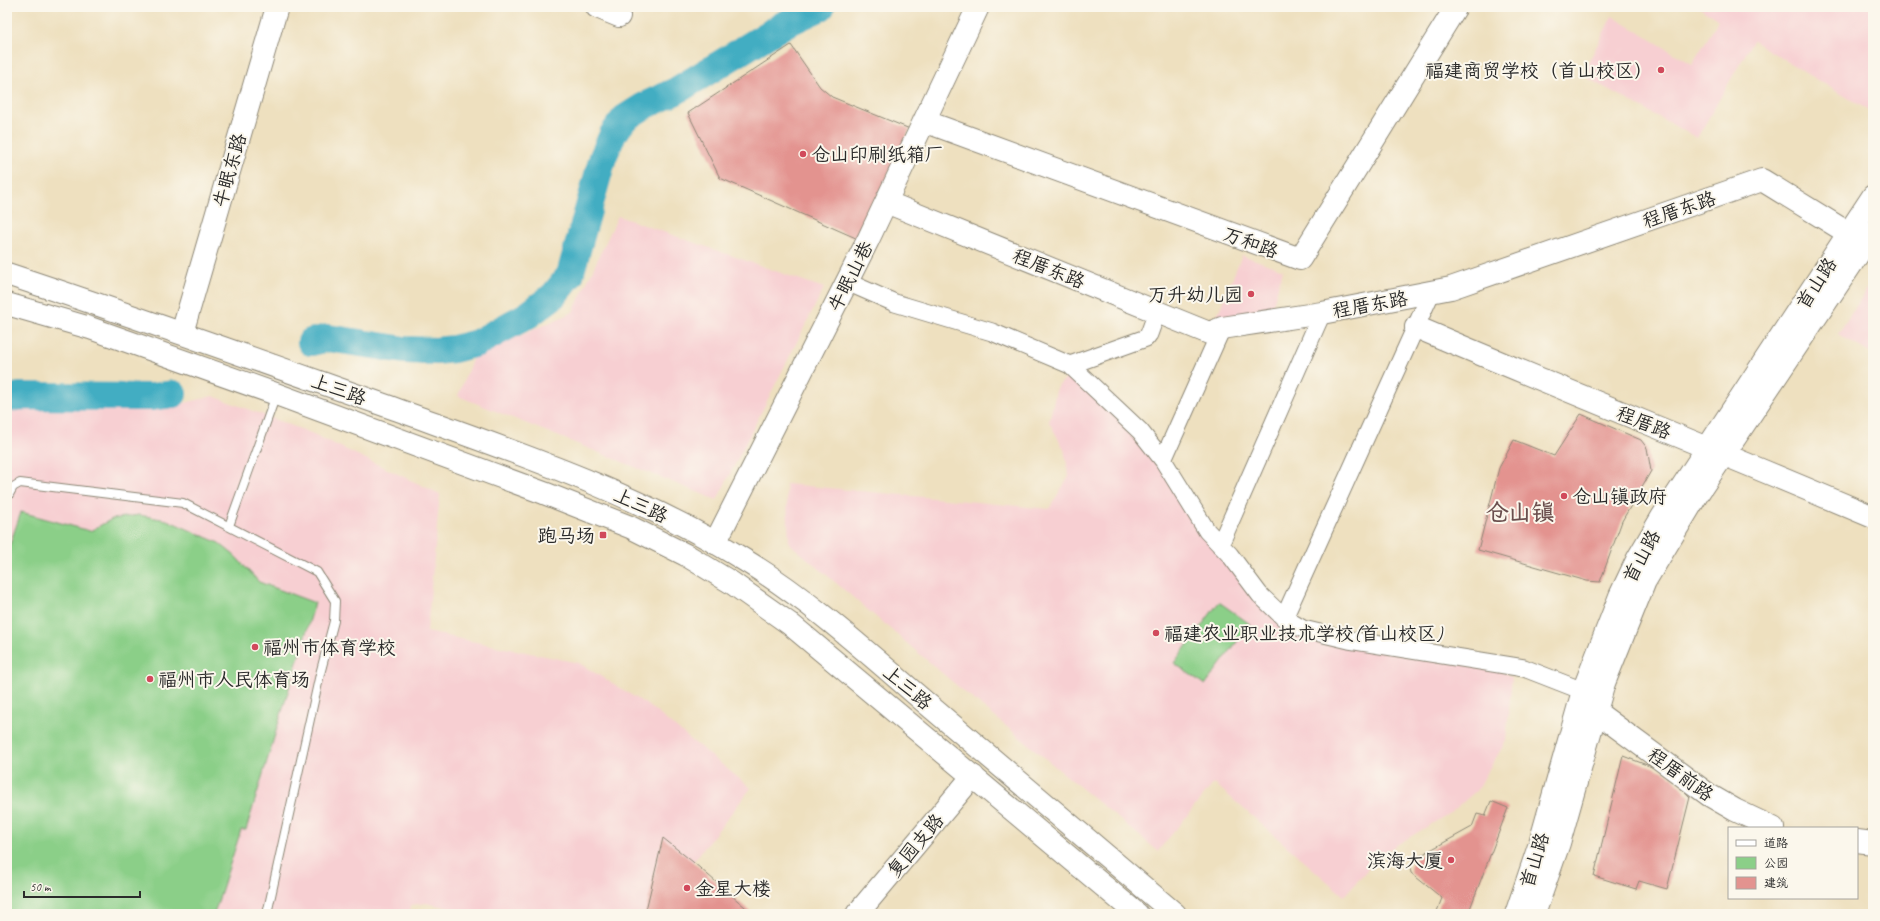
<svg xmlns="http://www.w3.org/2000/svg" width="1880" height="921" font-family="Caveat,'LXGW WenKai TC',sans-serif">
	<rect width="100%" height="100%" fill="#fbf7ec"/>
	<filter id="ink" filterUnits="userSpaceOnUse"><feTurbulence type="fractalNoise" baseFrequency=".025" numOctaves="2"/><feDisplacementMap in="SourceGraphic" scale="8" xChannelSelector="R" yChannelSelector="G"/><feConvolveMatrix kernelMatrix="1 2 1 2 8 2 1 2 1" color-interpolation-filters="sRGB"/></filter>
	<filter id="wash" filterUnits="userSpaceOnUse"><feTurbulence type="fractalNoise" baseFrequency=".012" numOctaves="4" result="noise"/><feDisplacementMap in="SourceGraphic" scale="16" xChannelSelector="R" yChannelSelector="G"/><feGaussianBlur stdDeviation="0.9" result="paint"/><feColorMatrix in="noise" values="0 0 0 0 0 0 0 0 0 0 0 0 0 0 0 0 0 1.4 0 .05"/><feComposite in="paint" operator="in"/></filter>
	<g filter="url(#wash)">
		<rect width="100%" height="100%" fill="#eee0bf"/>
		<path fill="#f7cfd2" d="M1698,7H1873V113L1753,41L1697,138L1582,75L1612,16L1692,64L1719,20Z
			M618,216L824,288L717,500L458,396L473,357L573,312Z
			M1242,255L1283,270L1269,318L1212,328Z
			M1873,280V355L1838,334Z
			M1072,373L1103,399L1288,626L1492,666L1512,677L1506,741L1477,790L1453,811L1380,855L1344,896L1214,783L1158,851L962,690L789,543L786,484L1049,509L1069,476L1064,449L1049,422L1057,387Z
			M213,396L311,433L440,494L427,632L579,663L649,706L751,788L693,862L663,838L645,914H478L426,903L411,905L410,914H7V406L24,403H62L160,409Z"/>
		<path fill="#8bcf88" stroke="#5b7d5a" d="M21,512L90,531L112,519L139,515L167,520L219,543L235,556L259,582L315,603L246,830H241L214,914H7V553Z
			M1219,602L1250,624L1205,685L1174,663Z"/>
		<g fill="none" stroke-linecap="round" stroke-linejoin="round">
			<path stroke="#43adc2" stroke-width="28" d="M311,342L328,338L404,350L436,351L454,349L477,343L528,315L553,296L570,275L603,157L613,134L625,118L644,106L676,91L785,24L821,7
				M7,399L19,396L151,397L173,394"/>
		</g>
		<g id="blocks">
			<path fill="#e3938f" d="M791,45L820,87L832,97L910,129L858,239L720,178L688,113Z
				M1581,414L1641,440L1647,448L1651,471L1622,521L1600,582L1587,581L1478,550L1499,468L1514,440L1554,456Z
				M1623,756L1668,773L1690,797L1667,889L1639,881L1636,889L1594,876Z
				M1491,801L1508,808L1468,914H1436L1442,898L1411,873L1410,868L1412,863L1416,858L1472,827L1477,814L1485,816Z
				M663,838L693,862L753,914H645Z"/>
		</g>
	</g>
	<g filter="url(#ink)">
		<use href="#blocks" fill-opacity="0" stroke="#8c8675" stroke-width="1"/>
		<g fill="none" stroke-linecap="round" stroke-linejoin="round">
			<g stroke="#8c8675" stroke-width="10">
				<path id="lane" d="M7,498L13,487L20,483L183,503L317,572L335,601L334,621L320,674L267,914
					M229,526L276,395"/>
			</g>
			<g stroke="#8c8675" stroke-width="19">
				<path id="street" d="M847,282L895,303L992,332L1070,365L1140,431L1163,460L1207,531L1230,555L1260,595L1284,618
					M1431,293L1284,618L1303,629L1349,640L1524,668L1583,691
					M1070,365L1146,338L1149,334L1157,312
					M1163,460L1222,328
					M1220,545L1322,313"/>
			</g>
			<g stroke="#8c8675" stroke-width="24">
				<path id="secondary" d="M597,7L619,16
					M924,121L1300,259L1456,7
					M886,202L1209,333L1222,328L1322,313L1451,288L1762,180L1848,233
					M1416,327C1568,392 1721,452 1873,517
					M182,333L277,7
					M715,543L868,240L978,7
					M1595,711L1709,795L1735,810L1773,828
					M1857,841L1873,843
					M857,914L973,776
					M1516,914L1540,843L1583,691L1620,596L1638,558L1662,517L1873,196
					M1534,914L1559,843L1604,683L1645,581L1700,490L1873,232"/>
			</g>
			<g stroke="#8c8675" stroke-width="24">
				<path id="primary" d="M7,274C138,317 268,364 398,410C517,453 638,493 746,561C813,602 872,657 932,708C1013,777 1094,845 1175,914
					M7,304L90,328L276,394L544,493L630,527L686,555L732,583L790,624L1137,914"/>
			</g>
			<use href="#lane" stroke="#fff" stroke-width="8"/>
			<use href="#street" stroke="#fff" stroke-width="17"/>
			<use href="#secondary" stroke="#fff" stroke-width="22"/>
			<use href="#primary" stroke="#fff" stroke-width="22"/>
		</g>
	</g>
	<g fill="#d1495b" stroke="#fbf7ec" stroke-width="1.5">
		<circle cx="1661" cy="70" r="4"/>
		<circle cx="803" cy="154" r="4"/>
		<circle cx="1251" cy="294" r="4"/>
		<circle cx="1564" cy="496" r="4"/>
		<rect x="599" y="531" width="8" height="8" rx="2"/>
		<circle cx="1156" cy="633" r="4"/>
		<circle cx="255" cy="647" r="4"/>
		<circle cx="150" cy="679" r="4"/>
		<circle cx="1451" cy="860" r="4"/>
		<circle cx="687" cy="888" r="4"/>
	</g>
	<g text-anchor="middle" stroke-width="4" stroke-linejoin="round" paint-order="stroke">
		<g font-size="19" fill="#2b2b2b" stroke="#fbf7ec" text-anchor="start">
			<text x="1653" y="77" text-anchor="end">福建商贸学校（首山校区）</text>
			<text x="811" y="161">仓山印刷纸箱厂</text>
			<text x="1243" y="301" text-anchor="end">万升幼儿园</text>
			<text x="1572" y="503">仓山镇政府</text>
			<text x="595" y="542" text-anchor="end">跑马场</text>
			<text x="1164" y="640">福建农业职业技术学校(首山校区)</text>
			<text x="263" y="654">福州市体育学校</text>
			<text x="158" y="686">福州市人民体育场</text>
			<text x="1443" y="867" text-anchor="end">滨海大厦</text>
			<text x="695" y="895">金星大楼</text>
		</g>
		<g font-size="19" fill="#2b2b2b" stroke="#fbf7ec">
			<text transform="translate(229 170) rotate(-74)" y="7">牛眠东路</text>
			<text transform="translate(1679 209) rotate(-19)" y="7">程厝东路</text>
			<text transform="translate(1251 242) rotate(20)" y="7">万和路</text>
			<text transform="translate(1049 268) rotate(22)" y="7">程厝东路</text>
			<text transform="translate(850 276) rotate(-63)" y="7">牛眠山巷</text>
			<text transform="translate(1816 283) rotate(-57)" y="7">首山路</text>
			<text transform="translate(1370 304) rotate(-10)" y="7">程厝东路</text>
			<text transform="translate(339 389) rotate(20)" y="7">上三路</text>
			<text transform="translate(1644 422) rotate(22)" y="7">程厝路</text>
			<text transform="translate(641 505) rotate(25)" y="7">上三路</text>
			<text transform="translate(1641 556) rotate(-62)" y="7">首山路</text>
			<text transform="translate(908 687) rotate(40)" y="7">上三路</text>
			<text transform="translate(1681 774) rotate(36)" y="7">程厝前路</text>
			<text transform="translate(915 845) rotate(-50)" y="7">复园支路</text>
			<text transform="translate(1534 860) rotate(-73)" y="7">首山路</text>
		</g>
		<g font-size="23" font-weight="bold" fill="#6b4f4e" stroke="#fbf7ec">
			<text x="1520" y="520">仓山镇</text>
		</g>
	</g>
	<rect width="1880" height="921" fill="none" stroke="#fbf7ec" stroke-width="24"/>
	<rect x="1728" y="827" width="130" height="72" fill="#fbf7ec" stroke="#a8a59f"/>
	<rect x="1736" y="840" width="20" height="6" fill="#ffffff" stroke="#a8a59f"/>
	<text x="1764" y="847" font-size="12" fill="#2b2b2b">道路</text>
	<rect x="1736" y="857" width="20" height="12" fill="#8bcf88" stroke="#a8a59f"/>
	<text x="1764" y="867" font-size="12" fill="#2b2b2b">公园</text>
	<rect x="1736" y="877" width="20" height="12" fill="#e3938f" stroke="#a8a59f"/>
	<text x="1764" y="887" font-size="12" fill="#2b2b2b">建筑</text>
	<path d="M24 891v6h116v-6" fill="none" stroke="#2b2b2b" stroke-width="2"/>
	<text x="30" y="891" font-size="12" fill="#2b2b2b" stroke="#fbf7ec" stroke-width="3" paint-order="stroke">50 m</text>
</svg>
